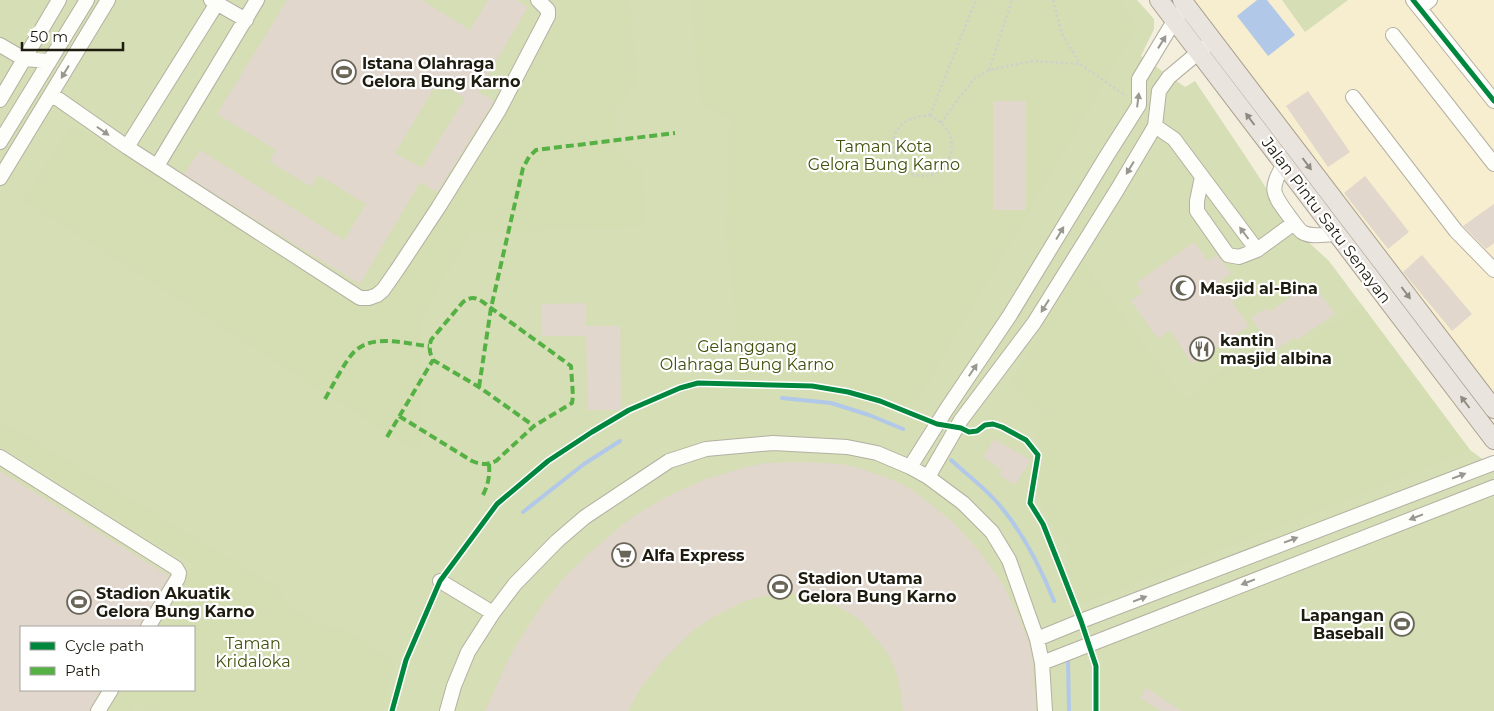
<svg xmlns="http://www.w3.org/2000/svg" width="1494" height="711" font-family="Montserrat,sans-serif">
	<rect width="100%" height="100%" fill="#f4efdd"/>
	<path fill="#f7edcf" d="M1191,0H1494V400Z"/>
	<path fill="#d5deb4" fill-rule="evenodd" d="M0,0H1137L1154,19V29L1141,56L1185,87L1195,81L1246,157L1290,225L1329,261L1470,450L1489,464L1494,472V711H0ZM21,627H194V690H21Z
		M1282,0H1348L1305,32Z"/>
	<path fill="#d5deb3" d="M557,0H629L638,81L615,108L616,147L642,172L645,226L470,233L420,323V454L23,200L72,125L157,176L374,312L439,212L563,11Z
		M690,0H1119L1137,27L916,403L903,405L887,398L807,380L740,376L735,302L726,230L729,178L730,117L702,107Z
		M1084,263L1185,400L1252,347L1269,369L1361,304L1470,450L1082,604L1066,570L1070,545L1056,531L1036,491L1040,463L1038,434L1044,413L1010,383Z
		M0,420L279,588L285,602L321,626H340L394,662L382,711H150L136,702L130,711H104L117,690H194V627H155L193,565L0,444Z"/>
	<path fill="#b1c8e8" d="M1257,0H1267L1295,35L1268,56L1237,16Z"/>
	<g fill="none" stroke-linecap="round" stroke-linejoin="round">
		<path stroke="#b1c8e8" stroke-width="4" d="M782,398L831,403L869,415L903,429
			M951,460C965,473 981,485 994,499C1020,527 1040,566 1054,601
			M523,512L584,464L620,441
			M1068,657L1069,711"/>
	</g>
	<path fill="#e1d7cd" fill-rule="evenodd" d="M287,0H422L470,30L488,0H516L528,7L478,92L494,101L491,106L437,192L420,182L360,284L262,224L184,174L200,150L344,240L366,204L318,175L311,187L269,161L276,150L217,114ZM438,82L465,98L422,168L395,153Z
		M1308,91L1350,152L1328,167L1286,106Z
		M993,101H1026V210H993Z
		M1365,176L1409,232L1388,249L1344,193Z
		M1494,204V243L1486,249L1463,226Z
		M1194,242L1208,261L1217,255L1231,273L1221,280L1235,300L1232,302L1249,326L1192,364L1170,330L1158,339L1131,301L1143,292L1136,283Z
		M1422,255L1472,314L1452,331L1403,272Z
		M1312,282L1335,314L1297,340L1295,337L1274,351L1251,318L1266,308L1269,312Z
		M586,303V326H620L621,410H588L586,336H542L541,304Z
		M994,439L1031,460L1015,485L999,475L1002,470L983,457Z
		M803,462L841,464L859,468L882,476L902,484L919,495L953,522L979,551L1003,584L1020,620L1027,638L1032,656L1036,711H903L900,687L895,669L887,652L861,621L846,611L826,601L807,595L785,593L765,596L745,601L713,617L695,629L662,661L640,689L628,711H485L512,652L542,605L565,576L593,550L622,525L637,514L670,495L706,479L746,467L765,463Z
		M0,471L169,576L141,622L139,627H21V690H101L91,706L89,711H0Z
		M1146,688L1182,711H1161L1140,698Z"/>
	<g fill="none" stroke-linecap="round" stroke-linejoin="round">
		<g stroke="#b4b0a2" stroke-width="16">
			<path id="minor" d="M211,0L246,20
				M1413,0L1494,101
				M1420,8L1430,0
				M1393,35L1494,164
				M0,45L24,59L49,61
				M51,94L127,147L360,298H369L377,295L383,290L397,270L438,208L499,110L548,16V10L538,0
				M1353,97L1456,231L1494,270
				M0,100L59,0
				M1155,126L1174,139L1257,250L1294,223
				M0,142L87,0
				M127,147L219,0
				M1284,164C1269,190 1272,193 1289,216C1293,221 1297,228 1302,232C1311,238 1327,234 1337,234
				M157,166L257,0
				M1202,177L1197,201V211L1228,255L1239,257L1257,250
				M0,178L108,0
				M0,457L176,568L179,573L178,578L148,627
				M910,467L946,410L1010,315L1106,157L1139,105V79L1174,21L1180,13
				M928,477L961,420L1034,323L1117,190L1155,126L1159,91L1169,77L1206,46
				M440,581L493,613
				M1037,639L1081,621L1494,463
				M1042,663L1494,487
				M98,711L111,690
				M447,711L454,686L468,652L493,613L515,584L557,541L585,517L669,461L706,449L773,443L847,447L877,453L910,467L928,477L963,503L992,532L1009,560L1037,639L1042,663L1045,711"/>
		</g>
		<g stroke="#aaa08f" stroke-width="20">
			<path id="major" d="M1159,0L1494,440
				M1182,0L1494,409"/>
		</g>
		<path stroke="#d0d0ca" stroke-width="2.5" stroke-dasharray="2.5 2.5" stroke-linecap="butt" d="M1053,0L1062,34L1080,64
			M989,70L1012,0
			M930,115C937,120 945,125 949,133C958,153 944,177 921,176C893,175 882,134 907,121C914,117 922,116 930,115Z
			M930,115L976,0
			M941,123L958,99L975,78L989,70L1033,61L1080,64L1126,96"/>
		<use href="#minor" stroke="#fdfdfa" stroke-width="14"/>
		<use href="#major" stroke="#e9e4dd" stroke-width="18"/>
		<path stroke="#55b144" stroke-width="4" stroke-dasharray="8 4" stroke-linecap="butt" d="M479,387L491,308L523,168L529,157L536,150L675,133
			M325,399C332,387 345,361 354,352C373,333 405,344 429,346
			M399,416L472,461C482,465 487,465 496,461L534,426L572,403L573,396L571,366L491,308C481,301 475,293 463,302L431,340C429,347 429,352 433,360L479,387L534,426
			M387,437L433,360
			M483,495C488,485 490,476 489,464"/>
		<g stroke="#fff" stroke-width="8">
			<path id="cycleway" d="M1413,0L1494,101
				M392,711L406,660L440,581L497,504L548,461L592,432L629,410L680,388L698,383L812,386L848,392L880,401L937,424L961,428L969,432L977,431L985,425L993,424L1002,427L1026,440L1038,455L1030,503L1043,524L1060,567L1081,621L1096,666V711"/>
		</g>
		<use href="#cycleway" stroke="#00873e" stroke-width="5"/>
	</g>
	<defs><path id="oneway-solid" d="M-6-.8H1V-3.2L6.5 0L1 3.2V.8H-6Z" transform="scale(1.25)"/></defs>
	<g fill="#999790">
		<use href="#oneway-solid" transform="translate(1162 42) rotate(-58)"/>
		<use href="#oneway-solid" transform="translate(65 72) rotate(121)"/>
		<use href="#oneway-solid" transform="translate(1138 100) rotate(-83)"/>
		<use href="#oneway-solid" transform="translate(103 131) rotate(35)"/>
		<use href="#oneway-solid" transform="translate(1130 168) rotate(121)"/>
		<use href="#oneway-solid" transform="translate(1060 233) rotate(-59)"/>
		<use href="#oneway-solid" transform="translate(1244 233) rotate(-127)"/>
		<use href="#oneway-solid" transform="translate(1045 306) rotate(122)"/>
		<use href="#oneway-solid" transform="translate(973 370) rotate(-56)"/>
		<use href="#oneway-solid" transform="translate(1459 476) rotate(-21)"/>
		<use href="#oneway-solid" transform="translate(1416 517) rotate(159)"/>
		<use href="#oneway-solid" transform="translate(1291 540) rotate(-21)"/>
		<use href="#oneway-solid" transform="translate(1248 582) rotate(159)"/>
		<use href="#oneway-solid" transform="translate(1140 599) rotate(-21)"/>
	</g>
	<g fill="#8e8a80">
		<use href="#oneway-solid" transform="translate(1250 119) rotate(-127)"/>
		<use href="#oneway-solid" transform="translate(1307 164) rotate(53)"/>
		<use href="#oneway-solid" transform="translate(1406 293) rotate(53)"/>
		<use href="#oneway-solid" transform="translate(1465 402) rotate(-127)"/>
	</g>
	<defs>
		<g id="stadium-ring" transform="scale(1.25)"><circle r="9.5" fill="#fff" stroke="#696557" stroke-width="1.5"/><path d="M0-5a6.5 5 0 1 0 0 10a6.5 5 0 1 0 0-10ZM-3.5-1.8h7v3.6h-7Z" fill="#696557"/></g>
		<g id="mosque-ring" transform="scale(1.25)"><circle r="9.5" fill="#fff" stroke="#696557" stroke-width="1.5"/><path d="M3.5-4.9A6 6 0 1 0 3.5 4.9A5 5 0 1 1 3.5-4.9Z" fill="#696557"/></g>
		<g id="restaurant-ring" transform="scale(1.25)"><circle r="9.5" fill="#fff" stroke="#696557" stroke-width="1.5"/><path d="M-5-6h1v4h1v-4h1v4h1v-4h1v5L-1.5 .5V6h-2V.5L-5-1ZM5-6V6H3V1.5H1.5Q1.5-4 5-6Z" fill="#696557"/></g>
		<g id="supermarket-ring" transform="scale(1.25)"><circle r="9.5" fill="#fff" stroke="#696557" stroke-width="1.5"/><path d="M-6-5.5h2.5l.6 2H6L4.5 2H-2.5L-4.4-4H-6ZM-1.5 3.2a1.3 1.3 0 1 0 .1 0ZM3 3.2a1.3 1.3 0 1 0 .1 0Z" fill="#696557"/></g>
	</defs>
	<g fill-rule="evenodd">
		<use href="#stadium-ring" x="344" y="72"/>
		<use href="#mosque-ring" x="1183" y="288"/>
		<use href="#restaurant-ring" x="1202" y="349"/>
		<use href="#supermarket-ring" x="624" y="555"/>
		<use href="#stadium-ring" x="780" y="587"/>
		<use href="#stadium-ring" x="79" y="602"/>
		<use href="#stadium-ring" x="1402" y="624"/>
	</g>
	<g text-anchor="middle" stroke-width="4.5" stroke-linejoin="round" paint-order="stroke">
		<g font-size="16" font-weight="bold" fill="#1e1b0f" stroke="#fff" text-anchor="start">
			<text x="362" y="69">Istana Olahraga<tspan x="362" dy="18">Gelora Bung Karno</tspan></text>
			<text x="1200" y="294">Masjid al-Bina</text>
			<text x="1220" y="346">kantin<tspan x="1220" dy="18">masjid albina</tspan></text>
			<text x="642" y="561">Alfa Express</text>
			<text x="798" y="584">Stadion Utama<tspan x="798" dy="18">Gelora Bung Karno</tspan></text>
			<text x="96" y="599">Stadion Akuatik<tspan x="96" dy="18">Gelora Bung Karno</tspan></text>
			<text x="1384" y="621" text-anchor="end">Lapangan<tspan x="1384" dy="18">Baseball</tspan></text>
		</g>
		<g font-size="16" fill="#41510b" stroke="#fff">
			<text x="884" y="152">Taman Kota<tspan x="884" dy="18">Gelora Bung Karno</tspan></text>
			<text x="747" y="352">Gelanggang<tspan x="747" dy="18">Olahraga Bung Karno</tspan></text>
			<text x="253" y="649">Taman<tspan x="253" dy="18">Kridaloka</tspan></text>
		</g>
		<g font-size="16" fill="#1e1b0f" stroke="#fff">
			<text transform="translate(1327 220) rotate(53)" y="6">Jalan Pintu Satu Senayan</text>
		</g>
	</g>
	<rect x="20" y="626" width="175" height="65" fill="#ffffff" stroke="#a5a49f"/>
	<rect x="30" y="642" width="25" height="8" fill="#00873e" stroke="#a5a49f"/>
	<text x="65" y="651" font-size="15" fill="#1e1b0f">Cycle path</text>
	<rect x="30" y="667" width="25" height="8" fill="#55b144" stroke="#a5a49f"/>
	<text x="65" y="676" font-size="15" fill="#1e1b0f">Path</text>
	<path d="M22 42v8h101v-8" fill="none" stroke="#1e1b0f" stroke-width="2.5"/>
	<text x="30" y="42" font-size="15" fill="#1e1b0f" stroke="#ffffff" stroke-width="4" paint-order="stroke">50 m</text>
</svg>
